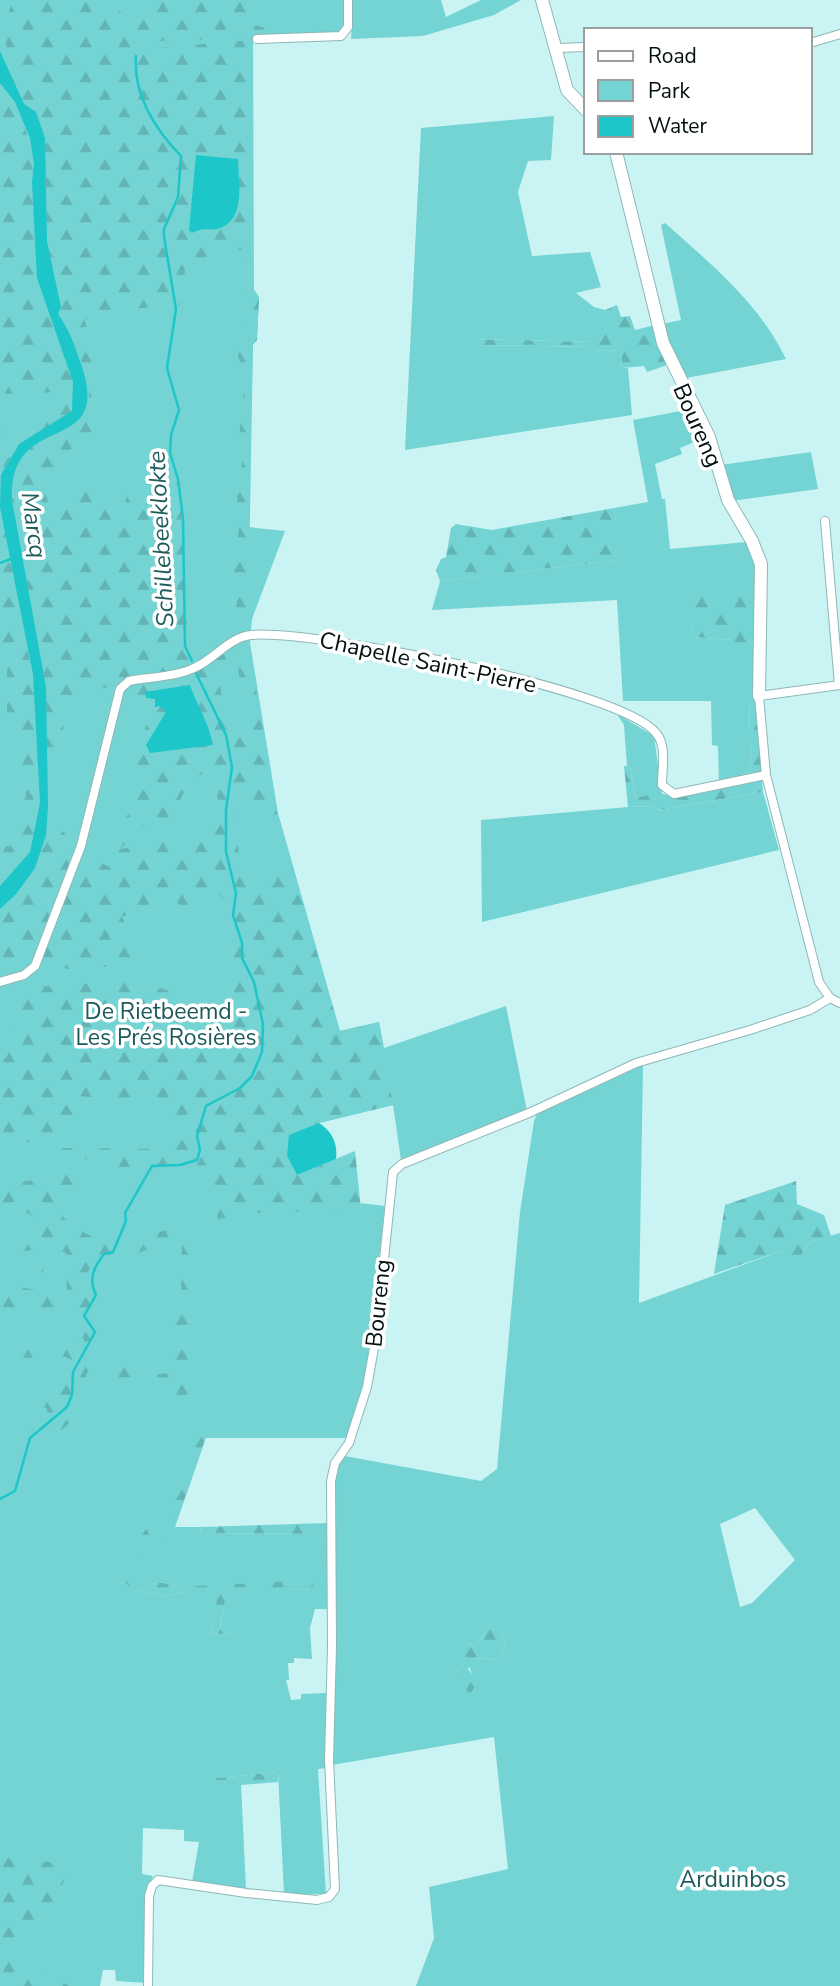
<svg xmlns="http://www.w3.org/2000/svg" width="840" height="1986" font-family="'Nunito Sans',sans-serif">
	<defs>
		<pattern id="forest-firs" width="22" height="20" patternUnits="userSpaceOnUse" patternTransform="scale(1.75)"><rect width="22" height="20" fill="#74d3d3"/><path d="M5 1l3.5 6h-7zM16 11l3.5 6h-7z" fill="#63b4b4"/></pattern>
	</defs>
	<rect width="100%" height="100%" fill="#caf4f4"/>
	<path fill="#74d3d3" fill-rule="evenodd" d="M0,0H344V24L339,32L253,38L254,291L259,297L257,340L253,344L248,527L285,531L252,619L250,643L278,813L340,1031L379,1022L384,1048L506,1006L527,1111L401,1160L393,1105L319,1123L298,1132L287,1156L297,1175L361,1209L360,1203L385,1206L365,1382L347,1438H206L175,1527H201L200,1533L328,1534L330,1609H315L310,1628L312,1659L294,1658V1663H288L289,1680H286L291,1700L301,1699V1694L328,1693L327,1768L318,1769L326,1894H284L278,1772L216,1778L217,1786L241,1784L246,1890L192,1882L199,1842L184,1841V1830L143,1828L142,1874L153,1876L145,1894L146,1983L116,1981L115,1970H103L100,1986H0ZM135,1582C149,1588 164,1578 177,1587L313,1589L227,1591L220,1627L232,1630L231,1636L210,1632L220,1591H188L167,1596L133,1590Z
		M353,0H441L446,17L481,0H521L494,15L423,36L351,39Z
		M554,116L551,160L528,161L518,192L532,256L590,252L601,287L576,293L594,307L605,310L610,329L595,342L475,339L474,345L593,347V350L621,351L622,368H628L632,415L405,450L421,128Z
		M665,223C711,264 759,303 786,359L681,379L662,324L681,320L661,225Z
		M691,409L706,437L680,448L682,454L655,464L662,499H665L670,549L747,542L755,556L758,593L693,595L691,637L734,640L754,661L755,701H749L751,772L729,777V780L719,783L718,746L712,745L711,701H623L617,600L432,610L440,581L620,560L614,508L648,502L633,420Z
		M811,452L818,489L731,501L721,465Z
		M617,714L654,736L662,794L635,798L630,767L627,766L624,725Z
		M763,792L779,850L482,922L481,820L628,807L651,806L659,810Z
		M643,1065L639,1303L781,1251H804L810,1242L840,1233V1986H416L434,1938L429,1887L508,1869L494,1737L332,1765L334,1489L339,1465L345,1456L481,1481L497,1469L520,1212L534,1121L537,1114ZM755,1508L795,1560L752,1603L740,1607L720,1524ZM488,1628L502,1633L505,1647L499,1660L476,1658L469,1665L473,1678L454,1677L464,1664L468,1644L476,1646Z"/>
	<path fill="url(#forest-firs)" fill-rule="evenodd" d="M13,0H111L132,25L137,24L135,11L144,2L249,0V23L274,31V37L155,41L132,38L129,43L142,49L253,40L251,285L259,297L257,340L253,344L248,632L242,635C233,617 238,598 237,579L232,573L239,529L236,481L242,468V451L239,441C241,408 251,377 234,348L243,337L246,325L244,260L248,250L207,247L208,260L197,262L185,270L180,305L129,309L84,319L95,353L104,361L106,368L95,375L97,414L90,429L95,433L82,448L76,446L64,453L72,462L71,470L57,474L44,472L38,480L47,498L49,508L55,510C71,498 83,485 105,489L113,510L129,519H135L140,514L125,502L129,491L144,492C152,477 153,461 171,455L178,463L190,666L188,669C144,677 101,689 57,699C60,714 67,725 61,740L54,742L55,757L47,759L46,687L12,500V476L24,451L74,425L89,396L88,378L67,323L58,314L47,242L44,137L36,112C4,91 0,31 13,0Z
		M0,83C43,141 30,173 35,241C35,253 34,266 37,278C45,313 65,345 73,379C75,390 72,400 72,411C49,432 27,429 9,461C5,467 1,473 0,481V431L17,436C32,427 42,412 58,403L60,392L0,394Z
		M617,305L621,317L630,316L635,330L655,325L667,365L647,372L644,366L622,368L621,351L593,350V347L474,345V339L595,342V332L609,329L605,310Z
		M0,498L16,577L21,622L33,674L40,803L30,852L0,886V843L9,847C19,831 17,807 26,797L21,759L7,728V667L0,623Z
		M614,508L621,560L440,581L436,570L441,559L446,557L451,528L456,524L492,530Z
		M758,593L754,661L734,659V640L691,637L692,594Z
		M241,640L238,649L212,672L220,684L225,723L234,727L247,723L249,716C244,694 228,658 248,642L277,814L267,817L254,812L251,801L239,795L233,803L239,853L257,879L289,858L340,1031L379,1022L393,1105L319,1123L289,1135L287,1156L297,1175L355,1151L361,1210L249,1213L218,1219L210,1165L121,1167L76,1157L75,1166L81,1183L62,1207L61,1214C72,1229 99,1242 118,1243C136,1243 168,1228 186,1223L193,1280L187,1412H182L177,1408L176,1391L172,1387L88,1371L71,1422L60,1431L28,1442L24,1435C35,1427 49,1423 47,1409L36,1402L37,1394L50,1384L68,1383L70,1359L63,1356L0,1359V1347L85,1342C76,1326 69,1312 67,1293C65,1278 72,1267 66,1253L53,1248L44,1251L43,1277L37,1280L33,1267L35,1256L32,1250L13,1253L18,1241L38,1230L37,1220C26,1208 12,1210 0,1218V1196C18,1182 29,1175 51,1187L59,1183L66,1173L58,1154L63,1148L172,1149L169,1126L153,1102L78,1096C66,1146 47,1147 0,1137V1061L7,1057L22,992L32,987C66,986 156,974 179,998L173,1008L109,1002L102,1042L135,1046L131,1059L144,1061L176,1040L195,1044C224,1025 239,949 233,916C232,908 223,900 218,893L190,915L170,896L122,917L142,961L113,967L81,966L68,969L45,964L0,978V909C22,889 39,863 46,835L52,837L54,828L65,833L67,845L109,867L113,824L126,817L132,809L137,784L131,767L149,718L148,711L131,704L127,698L130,683L190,671ZM207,772L217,793L220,819L209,836L120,849L145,824L162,826L173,819C180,800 186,779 207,772ZM182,1238L181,1315L172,1319L171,1369L168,1373L159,1374L90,1361L82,1350L85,1342L95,1338L88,1270Z
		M749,701H755L763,792L659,810L651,806L628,807L624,766H630L635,798L659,793L675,797L730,786L729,777L751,772Z
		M796,1181L797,1204L824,1215L831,1236L810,1242L801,1255H787L781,1251L714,1274L725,1205Z
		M0,1285L55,1292V1309C36,1311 18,1315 0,1307Z
		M197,1431H203L206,1436L173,1532L139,1563L136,1561L146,1546L142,1535L150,1523L159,1526L168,1519L196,1449L188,1439Z
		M328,1523V1534L200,1533L201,1527Z
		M135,1571L134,1581C149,1588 164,1578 177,1587L312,1580L313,1589L227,1592L220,1626L232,1630L231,1636L210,1632L219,1591H188L167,1596L132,1590L126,1583L127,1573Z
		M493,1626L502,1633L505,1647L499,1660L476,1658L468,1669L478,1682L470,1694L454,1677L464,1664L454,1656L455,1651L468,1644L476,1646L488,1628Z
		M278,1772V1782L216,1787V1778Z
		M0,1857L60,1863L66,1868C65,1899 31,1930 13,1953L16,1960L70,1986H0Z"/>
	<path fill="#1dc6c9" d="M0,51L24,104L36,112L45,138L47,242L61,307L58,314C70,331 75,346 82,367C112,459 8,408 12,500L46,687L48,807L46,835L35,868L16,894L0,909V886L30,852L40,803L33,674L0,507L1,475L19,444L72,411L73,382L37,278L32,182L34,164L30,138L15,102L0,83Z
		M196,155L238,159C238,180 246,215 223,227C213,232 204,226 192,233L189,230Z
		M190,685C198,708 208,720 213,745L150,753L146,745L166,712L160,706L155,707V699L146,698L145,692Z
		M319,1123C332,1131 338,1144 336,1159L297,1175L287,1156L289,1135Z"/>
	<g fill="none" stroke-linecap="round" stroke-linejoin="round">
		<path stroke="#1dc6c9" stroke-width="2.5" d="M136,56C133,95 154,128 181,156L178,197L164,229V237L176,309L167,368L179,410L171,435L170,453L178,479L183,519L185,646L192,661
			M0,563L13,558
			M0,1499L15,1491L30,1438L67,1407L72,1395L73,1372L95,1332L84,1316L96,1295C88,1279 94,1267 104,1254L113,1252L126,1221L125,1213L152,1166L180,1165L197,1160L200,1150L197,1136L206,1106L240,1088L252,1076L262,1052L263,1024L254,982L242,958V943L233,915L236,893L226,852V810L232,767L226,735L196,673"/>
		<g stroke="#8eb7b7" stroke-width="10">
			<path id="street" d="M257,39L341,36L348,27V0
				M810,43L840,34
				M558,48L586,47
				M825,521L839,685
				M840,685L759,696L766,775L819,982L830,998L840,1003
				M0,982L24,975L35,966L81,846L120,689L129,681C150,677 177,677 196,667C214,659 230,637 251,635C312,629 621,689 656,733C667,745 662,769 662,785L674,794L766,775
				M148,1986L149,1896L152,1886L158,1880L246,1893L317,1900L329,1897L335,1889L329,1760L332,1646L331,1481L335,1463L349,1443L367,1387L376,1337L393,1172L402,1164L529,1113L636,1063L750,1030L810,1010L830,998"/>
		</g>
		<g stroke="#8eb7b7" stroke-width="14">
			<path id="secondary" d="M542,0L567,90L586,110
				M616,152L663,343L709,437L728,500L752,541L761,564L759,696"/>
		</g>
		<use href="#street" stroke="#fff" stroke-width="8"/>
		<use href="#secondary" stroke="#fff" stroke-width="12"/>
	</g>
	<g text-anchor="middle" stroke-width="7" stroke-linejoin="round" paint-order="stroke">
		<g font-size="23" fill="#020f0f" stroke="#fff">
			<text transform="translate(698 425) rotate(66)" y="8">Boureng</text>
			<text transform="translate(428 662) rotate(12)" y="8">Chapelle Saint-Pierre</text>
			<text transform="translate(378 1303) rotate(-84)" y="8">Boureng</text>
		</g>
		<g font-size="23" fill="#1b595a" stroke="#fff">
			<text x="166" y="1019">De Rietbeemd -<tspan x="166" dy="26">Les Prés Rosières</tspan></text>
			<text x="733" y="1887">Arduinbos</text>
		</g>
		<g font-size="24" font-style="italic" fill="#205d5e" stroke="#fff">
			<text transform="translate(34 525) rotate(82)" y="8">Marcq</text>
			<text transform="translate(161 539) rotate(-93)" y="8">Schillebeeklokte</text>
		</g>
	</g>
	<rect x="584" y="28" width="228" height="126" fill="#ffffff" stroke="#9a9f9f" stroke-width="2"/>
	<rect x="598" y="51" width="35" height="10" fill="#ffffff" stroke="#9a9f9f" stroke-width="2"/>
	<text x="648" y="63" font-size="21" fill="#020f0f">Road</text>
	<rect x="598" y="80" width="35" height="21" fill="#74d3d3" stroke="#9a9f9f" stroke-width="2"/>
	<text x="648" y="98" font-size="21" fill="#020f0f">Park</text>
	<rect x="598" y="116" width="35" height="21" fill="#1dc6c9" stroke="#9a9f9f" stroke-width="2"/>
	<text x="648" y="133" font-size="21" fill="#020f0f">Water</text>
</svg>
